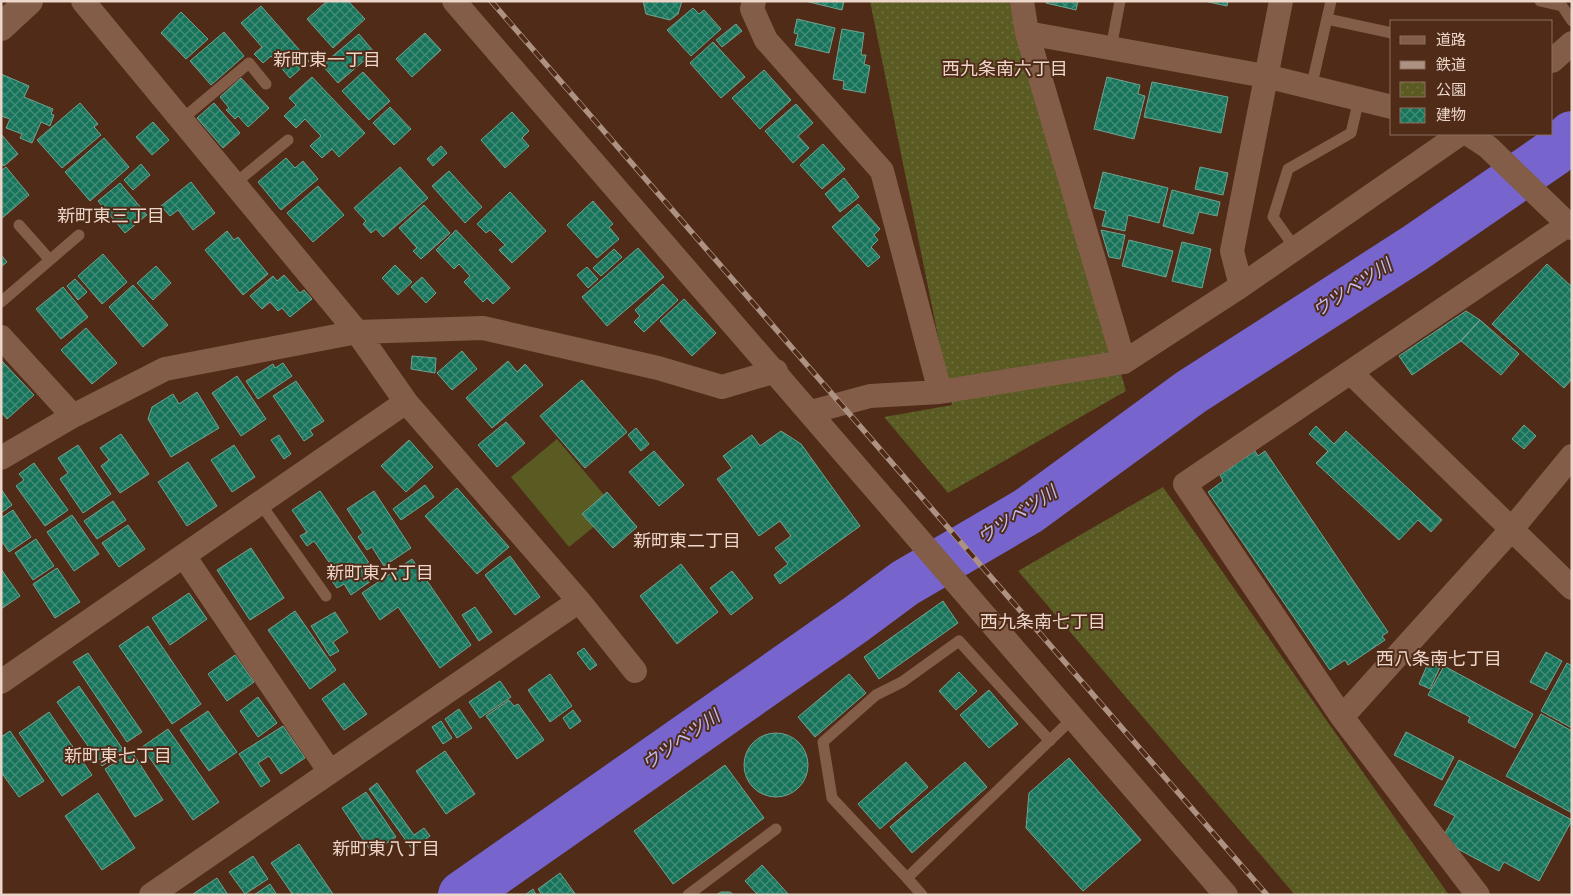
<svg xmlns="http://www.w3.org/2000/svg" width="1573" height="896" font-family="Karla,'Noto Sans JP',sans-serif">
	<defs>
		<pattern id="park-dots" width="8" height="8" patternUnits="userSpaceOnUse" patternTransform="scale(1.25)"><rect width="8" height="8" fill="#5a5a23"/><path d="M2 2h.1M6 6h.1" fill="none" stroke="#727142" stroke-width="1.8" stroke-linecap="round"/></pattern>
		<pattern id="building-cross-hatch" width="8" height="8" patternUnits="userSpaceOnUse" patternTransform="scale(1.25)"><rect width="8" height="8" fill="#17745a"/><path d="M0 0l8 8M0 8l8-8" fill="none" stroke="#448d78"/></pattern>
	</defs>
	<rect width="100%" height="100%" fill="#4f2b18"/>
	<path fill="#5a5a23" d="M557,439L616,509L569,547L511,477Z"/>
	<path fill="url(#park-dots)" d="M870,1H1014L1126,391L948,493L884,417L952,405Z
		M1163,487L1449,895H1295L1018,571Z"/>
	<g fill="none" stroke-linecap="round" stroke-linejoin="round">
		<path stroke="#7765cd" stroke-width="48" d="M462,895L855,620L905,583L1028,511L1191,392L1415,248L1553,153L1572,135"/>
	</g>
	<path fill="url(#building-cross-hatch)" stroke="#70a390" d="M327,1H348L365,19L333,48L307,19Z
		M643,1H682L678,14L670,20L646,14Z
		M805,1H844L842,10Z
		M1046,1H1078L1076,10L1046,3Z
		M1204,1H1228L1227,6Z
		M261,6L309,61L290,78L271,56L263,63L254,54L262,47L241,23Z
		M693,8L699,14L704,10L721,29L691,56L667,30Z
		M181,12L208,39L186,59L161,33Z
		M797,19L835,28L829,53L795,45L798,34L794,33Z
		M736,24L742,31L722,47L716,40Z
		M842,29L864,33L861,55H866L864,64L870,66L865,93L843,89L844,81L833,79Z
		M224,32L244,56L211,85L190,61Z
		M425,33L441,50L412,77L396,59Z
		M359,34L374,52L338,83L322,65Z
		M713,42L745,77L721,98L690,63Z
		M764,70L791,100L760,129L732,98Z
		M363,72L390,101L369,120L342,91Z
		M1,74L29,86L24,97L53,109L51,114L54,115L50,126L41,122L32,143L20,138L22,134L6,128L10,119L1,116Z
		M312,77L365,133L339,157L332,149L322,158L310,146L321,136L305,119L296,128L284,116L296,105L289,98Z
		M1107,77L1140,85L1138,94L1145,96L1134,139L1094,129Z
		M241,78L269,108L248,127L238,116L235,119L226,110L229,108L220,97Z
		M1152,82L1228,97L1221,133L1144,117Z
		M80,103L98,124L94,127L101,135L62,168L37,140Z
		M214,103L240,133L223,148L197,118Z
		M796,104L813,123L798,136L809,148L793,163L765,131Z
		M390,107L411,129L394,145L373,123Z
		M512,112L529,131L522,138L529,146L505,168L481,140Z
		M153,122L169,140L152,155L136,137Z
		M1,134L18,154L4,166L1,163Z
		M104,138L129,167L90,201L65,172Z
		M823,144L845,169L822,189L800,165Z
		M441,146L447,153L433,166L427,159Z
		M286,158L295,168L303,161L318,179L281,210L258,182Z
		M141,164L150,175L133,190L124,180Z
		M6,167L29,195L1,219V171Z
		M400,167L428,198L383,237L376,229L371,233L363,224L366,221L354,208Z
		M1200,167L1228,173L1223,195L1195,189Z
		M449,171L482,207L465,223L432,186Z
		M1103,172L1168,188L1159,223L1128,215L1125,231L1102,226L1106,211L1094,208Z
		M844,178L859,197L840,212L825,194Z
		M191,182L215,213L193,230L178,210L170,216L161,206Z
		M120,183L147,215L125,233L98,201Z
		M318,186L344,215L313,242L287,213Z
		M1172,190L1220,202L1217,216L1199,212L1193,234L1163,226Z
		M510,192L546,231L512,263L499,250L505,245L490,230L486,233L477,224Z
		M593,201L613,224L609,227L619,239L597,258L567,225Z
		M858,204L880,229L874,235L878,240L871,247L880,257L868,267L832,227Z
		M424,205L450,233L421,259L413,251L417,248L399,228Z
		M456,230L510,288L493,304L487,298L483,302L464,282L470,276L459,264L454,269L436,250Z
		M1101,230L1125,235L1120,259L1109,257Z
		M227,231L234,240L238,237L268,274L243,295L205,250Z
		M1129,240L1173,251L1166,277L1122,266Z
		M1182,242L1211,249L1202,288L1172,281Z
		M638,248L664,277L607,326L582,297Z
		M614,249L622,257L601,276L593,268Z
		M103,254L127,282L102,304L78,276Z
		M1,255L7,262L1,267Z
		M1547,264L1572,287V379L1564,388L1492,324Z
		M395,265L412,282L398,295L382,278Z
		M156,266L171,283L153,300L137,283Z
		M587,267L598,279L588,288L577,275Z
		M284,275L300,293L304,290L312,299L290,317L282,308L278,311L270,302L262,309L250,296L273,276L277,281Z
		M422,277L436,293L426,303L411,287Z
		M75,279L87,292L78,300L67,286Z
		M663,284L678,300L644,332L634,322L640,316L635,310Z
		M133,285L168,325L143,347L109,307Z
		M63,287L88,317L61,339L36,309Z
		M684,299L716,333L692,356L660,321Z
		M1466,311L1480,320L1461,341L1412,375L1399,356Z
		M1480,320L1519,354L1501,375L1461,341Z
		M86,328L117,363L92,384L61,350Z
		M462,351L477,369L452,390L437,373Z
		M412,356L436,358L435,373L411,369Z
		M1,360L34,395L7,419L1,412Z
		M508,361L517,372L525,364L543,385L492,428L466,398Z
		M283,363L292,376L258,399L246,381L273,364L275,368Z
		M237,376L266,419L241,436L212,393Z
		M582,380L627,432L585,468L540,416Z
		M296,381L324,421L310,430L313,435L304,441L273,396Z
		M197,392L219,428L171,457L148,419L152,407L173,394L179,404Z
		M506,422L525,443L497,467L478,445Z
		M1524,425L1536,436L1524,449L1512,439Z
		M1316,426L1334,444L1346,431L1442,520L1431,532L1418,520L1399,540L1316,463L1328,451L1309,434Z
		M636,428L649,444L641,451L628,435Z
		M781,431L801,444L860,526L780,584L774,575L788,564L775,548L791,536L780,521L759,536L717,479L732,468L723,456L752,435L760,446Z
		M121,434L149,474L120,493L101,466L109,460L100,448Z
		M279,435L291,454L284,459L271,440Z
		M409,440L433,467L406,492L381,466Z
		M78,445L111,494L83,513L60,479L68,473L58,458Z
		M234,445L255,477L232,492L211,460Z
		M654,451L684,485L659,506L629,472Z
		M1255,451L1258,456L1265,451L1388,632L1382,636L1385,640L1348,665L1345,660L1330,670L1208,492L1223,481L1220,475Z
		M188,462L217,506L187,526L158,482Z
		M34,463L68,510L45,526L16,486L24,480L19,474Z
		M425,485L434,497L401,520L393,509Z
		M457,488L509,547L477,574L425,516Z
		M1,489L12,505L1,513Z
		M320,491L378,576L351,595L344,584L337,588L329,577L336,572L314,541L307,546L300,536L307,532L292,510Z
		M374,491L411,548L384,566L372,547L367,550L358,537L363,533L347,509Z
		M607,492L637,527L613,548L582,514Z
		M113,501L126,520L97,539L84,521Z
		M13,510L31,537L9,552L1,540V518Z
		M72,515L99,554L74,571L47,532Z
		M128,525L145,549L119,567L102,543Z
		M36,539L54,566L33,580L15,553Z
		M251,548L284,598L250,620L217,570Z
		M510,556L540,597L515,615L485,575Z
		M412,559L471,645L440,668L398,607L380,620L362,593Z
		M681,564L718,612L677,644L640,596Z
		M57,568L80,602L55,618L33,584Z
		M1,569L20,596L1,609Z
		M732,571L753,598L731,615L710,588Z
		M189,593L207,619L170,645L152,618Z
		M943,601L958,623L879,679L864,657Z
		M475,607L492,632L479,641L462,615Z
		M295,611L336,670L310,689L268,630Z
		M335,612L348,632L333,642L339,651L330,656L311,626Z
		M148,626L201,704L172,724L119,646Z
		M584,648L597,665L590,670L577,653Z
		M1546,652L1562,661L1546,690L1530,682Z
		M88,653L142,732L127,742L73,662Z
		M235,655L254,682L227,701L208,674Z
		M1429,661L1440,667L1430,689L1419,684Z
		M1567,663L1572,666V728L1541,711Z
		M1444,666L1533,714L1515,748L1468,722L1470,717L1428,695Z
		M959,672L977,691L956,710L939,691Z
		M550,674L572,706L550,722L528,690Z
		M849,674L866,693L815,737L798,717Z
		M500,681L511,697L480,718L469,702Z
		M344,683L367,714L344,730L322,699Z
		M79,686L124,751L102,766L57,702Z
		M989,690L1018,724L989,748L960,715Z
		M258,697L277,723L258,737L240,711Z
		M509,700L514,706L518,704L544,740L517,759L486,716Z
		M459,709L472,728L457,738L445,719Z
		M573,710L581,721L570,729L563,718Z
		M208,711L237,752L209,771L180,730Z
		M49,712L92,775L62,796L19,733Z
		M1541,714L1572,731V813L1506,776Z
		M441,721L452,738L443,744L432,727Z
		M283,726L305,758L281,774L269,756L258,763L270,781L261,787L239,754Z
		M168,729L219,802L193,820L142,747Z
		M10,731L44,781L19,797L1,772V737Z
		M1406,732L1454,757L1442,780L1394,755Z
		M744 765a32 32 0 1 1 64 0a32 32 0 1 1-64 0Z
		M445,751L475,794L446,814L416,771Z
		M132,752L163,800L135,817L105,769Z
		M1069,758L1141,840L1083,891L1026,828L1029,793Z
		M1459,760L1572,820L1539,881L1504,862L1499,871L1441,840L1455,816L1434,805Z
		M906,762L928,787L880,829L858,804Z
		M965,762L987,787L912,853L890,827Z
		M725,765L764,818L673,884L634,831Z
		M377,783L414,835L424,828L430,836L412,849L369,789Z
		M366,792L396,837L372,853L342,808Z
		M98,793L135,848L102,870L65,816Z
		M299,844L333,894L331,895H293L271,863Z
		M253,856L268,879L245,894L229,872Z
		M762,865L789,895H758L745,881Z
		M560,873L576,895H542L538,889Z
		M217,878L228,895H193V894Z
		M270,884L277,895H254Z
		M533,889L536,895H525Z
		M721,892H730L734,895H716Z"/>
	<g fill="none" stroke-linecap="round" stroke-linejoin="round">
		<path stroke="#845d48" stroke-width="11" d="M1540,1L1562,6L1572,21
			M1327,19L1392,33
			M1111,48L1120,1
			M1311,88L1331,1
			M181,120L249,63L266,84
			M234,184L288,140
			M19,225L50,260
			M1295,248L1273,217L1288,169L1351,133L1359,99
			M1,302L79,235
			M260,503L326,596
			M1050,741L959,641L902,682L876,695L823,742L832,798L907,878L1073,718
			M907,878L922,895
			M688,895L776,829"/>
		<path stroke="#845d48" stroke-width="24" d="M83,1L357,332L406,402L579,601L635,671
			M454,1L1226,895
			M754,1L752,9L766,40L882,171L940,392
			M1022,1L1027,33L1124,362
			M1027,33L1265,76L1392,107
			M1552,61L1572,43
			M1468,134L1488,147L1572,228
			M1241,286L1232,251L1281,1
			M1,337L73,416
			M1351,373L1572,588
			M811,412L870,396L940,392L1124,362L1241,286L1460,134
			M1,458L73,416L165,369L357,332L483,328L658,368L722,387L776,371
			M184,556L330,772
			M1,682L406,402
			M1342,717L1511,530L1572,456
			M151,895L579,601
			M1478,895L1342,717L1185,484L1572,222"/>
		<path stroke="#845d48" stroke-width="28" d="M1,27L29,1"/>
		<g stroke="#ad9182" stroke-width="5.5">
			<path id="rail" d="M491,1L1267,895"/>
		</g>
		<use href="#rail" stroke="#4f2b18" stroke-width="4" stroke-dasharray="11" stroke-linecap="butt"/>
	</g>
	<g text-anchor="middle" stroke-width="4" stroke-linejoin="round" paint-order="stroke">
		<g font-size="18" fill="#ecd5c9" stroke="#4f2b18">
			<text x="327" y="66">新町東一丁目</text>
			<text x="1005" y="75">西九条南六丁目</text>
			<text x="111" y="222">新町東三丁目</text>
			<text x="687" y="547">新町東二丁目</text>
			<text x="380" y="579">新町東六丁目</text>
			<text x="1043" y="628">西九条南七丁目</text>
			<text x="1439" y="665">西八条南七丁目</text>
			<text x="118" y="762">新町東七丁目</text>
			<text x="386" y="855">新町東八丁目</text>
		</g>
		<g font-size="18" font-style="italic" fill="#c0bcf1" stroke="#4f2b18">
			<text transform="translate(1352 288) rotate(-33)" y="6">ウツベツ川</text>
			<text transform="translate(1017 515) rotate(-33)" y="6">ウツベツ川</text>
			<text transform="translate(681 740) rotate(-35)" y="6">ウツベツ川</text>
		</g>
	</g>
	<rect width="1573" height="896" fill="none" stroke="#ecd5c9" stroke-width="5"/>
	<rect x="1390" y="20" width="162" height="115" fill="#4f2b18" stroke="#8e6f5f"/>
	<rect x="1400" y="36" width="25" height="8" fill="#845d48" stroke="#8e6f5f"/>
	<text x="1436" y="45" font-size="15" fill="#ecd5c9">道路</text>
	<rect x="1400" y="61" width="25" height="8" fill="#ad9182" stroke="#8e6f5f"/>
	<text x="1436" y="70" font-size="15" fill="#ecd5c9">鉄道</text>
	<rect x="1400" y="82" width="25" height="15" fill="url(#park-dots)" stroke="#8e6f5f"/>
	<text x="1436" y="95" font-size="15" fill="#ecd5c9">公園</text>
	<rect x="1400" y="108" width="25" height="15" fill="url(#building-cross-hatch)" stroke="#8e6f5f"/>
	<text x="1436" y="120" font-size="15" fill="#ecd5c9">建物</text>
</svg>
